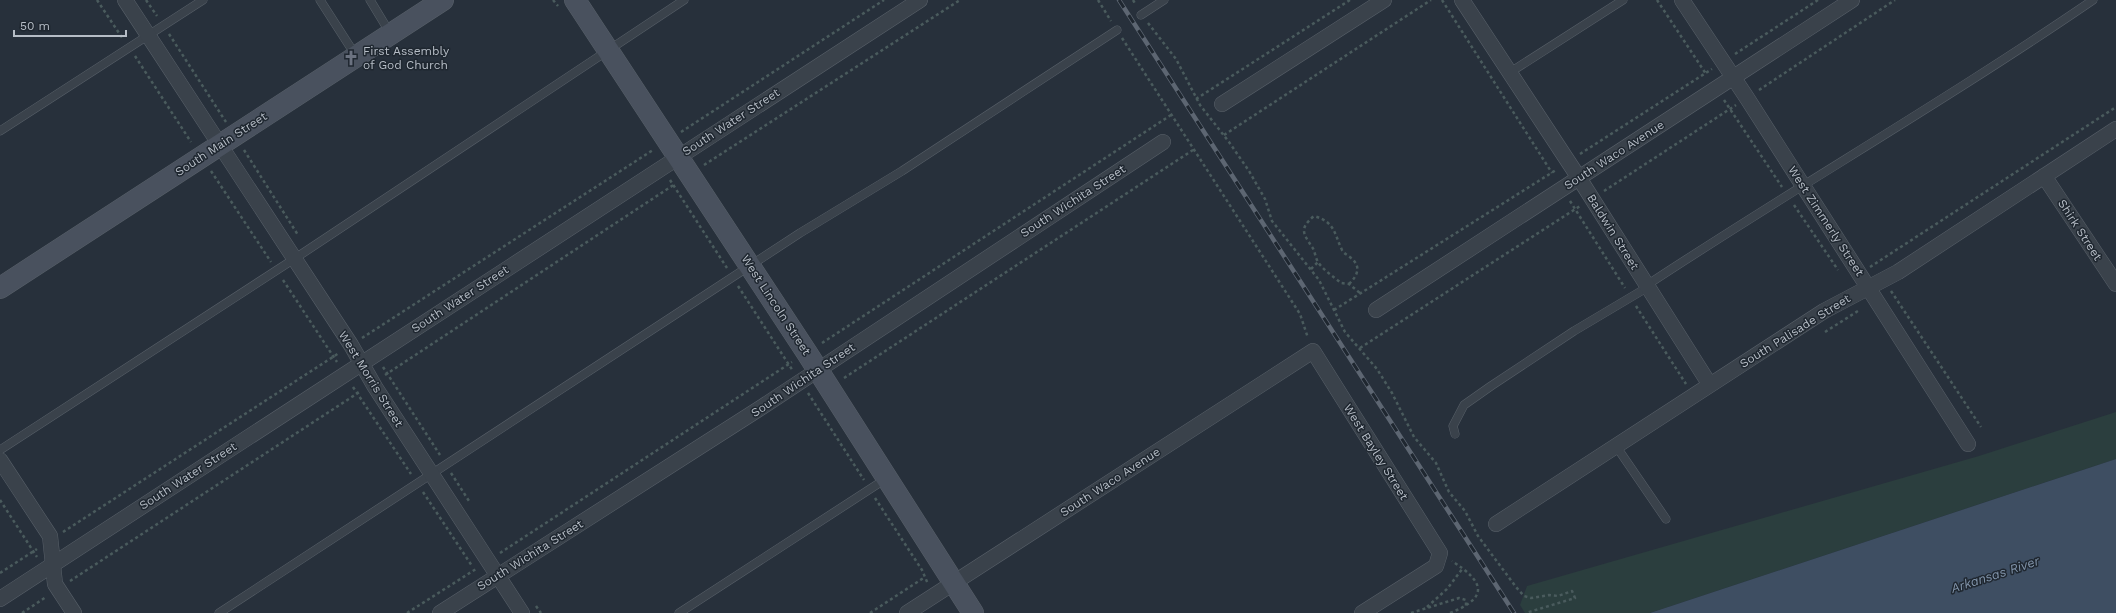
<svg xmlns="http://www.w3.org/2000/svg" width="2116" height="613" font-family="'Work Sans',sans-serif">
	<rect width="100%" height="100%" fill="#27303b"/>
	<path fill="#2b3e3e" d="M2116,412V459L1650,613H1525L1520,605L1527,586L1979,456Z"/>
	<path fill="#3e4e62" d="M2116,459V613H1650Z"/>
	<g fill="none" stroke-linecap="round" stroke-linejoin="round">
		<g stroke="#586069" stroke-width="9">
			<path id="lane" d="M320,0L356,56
				M370,0L390,33
				M1141,15L1164,0
				M1509,73L1623,0
				M0,131L203,0
				M1647,285C1794,188 1947,100 2093,0
				M1455,434L1453,426L1464,405L1491,386L1574,331L1648,287
				M1616,446L1666,519
				M0,450L294,259L684,0
				M219,613L800,233L902,171L1117,30
				M679,613L887,478"/>
		</g>
		<g stroke="#586069" stroke-width="16">
			<path id="street" d="M125,0L351,345L375,387L522,613
				M1462,0L1579,178L1710,385
				M1682,0L1747,98L1968,444
				M1222,104L1384,0
				M2044,176L2116,284
				M1376,310L1852,0
				M0,460L50,536L55,584L74,613
				M1496,524L1824,311L1898,272L2116,129
				M0,599L920,0
				M440,613L762,407L1163,142
				M907,613L1313,351L1440,553L1436,566L1362,613"/>
		</g>
		<g stroke="#586069" stroke-width="22">
			<path id="secondary" d="M575,0L807,353L973,613
				M0,288L443,0"/>
		</g>
		<path stroke="#4a5b5d" stroke-width="2.5" stroke-dasharray="3 3" stroke-linecap="butt" d="M97,0L123,39
			M146,0L157,16
			M553,0L558,6
			M1098,0L1111,21
			M1133,0L1136,5
			M1442,0L1552,173
			M1657,0L1706,74
			M1148,23L1176,59L1200,105L1229,142L1249,171L1265,199L1272,221L1319,280L1345,332L1377,369L1392,393L1414,437L1436,463L1449,492L1465,511L1478,536L1516,587L1524,596L1531,598L1549,595L1558,596L1572,591L1575,598L1526,613
			M169,34L226,122
			M1122,38L1300,314L1308,338
			M1735,54L1818,0
			M135,56L191,142
			M1759,90L1895,0
			M1196,99L1350,0
			M1724,100L1782,187
			M681,132L884,0
			M1224,135L1431,0
			M244,150L298,235
			M1580,154L1712,69
			M704,165L960,0
			M211,171L271,262
			M670,180L727,268
			M1604,191L1736,105
			M1570,201L1625,288
			M1794,205L1838,270
			M1870,267L2116,107
			M1311,269L1318,262
			M283,280L337,362
			M1349,284C1357,276 1362,267 1351,258C1348,255 1344,254 1342,250C1334,233 1335,222 1314,216C1299,229 1303,233 1312,247C1315,251 1315,257 1318,262C1323,270 1334,277 1341,283L1349,284L1360,293
			M738,286L793,371
			M1891,291L1981,427
			M1636,306L1686,384
			M1334,310L1556,170
			M1825,332L1858,311
			M362,338L653,150
			M822,343L1171,115
			M1360,348L1580,206
			M383,367L440,455
			M385,375L675,184
			M844,378L1193,150
			M353,387L411,474
			M808,393L864,480
			M451,473L469,501
			M423,492L472,566
			M875,498L922,570L928,584
			M0,500L37,557
			M63,532L339,353
			M500,553L792,362
			M0,573L37,549
			M70,581L361,391
			M536,606L541,613
			M1427,607L1447,589L1463,568
			M22,613L46,597
			M407,613L476,569
			M870,613L925,577
			M1411,613L1459,598L1466,600V606
			M1450,613C1490,597 1484,582 1452,561"/>
		<use href="#lane" stroke="#3a424b" stroke-width="8"/>
		<use href="#street" stroke="#3a424b" stroke-width="15"/>
		<use href="#secondary" stroke="#49515e" stroke-width="21"/>
		<g stroke="#5d6672" stroke-width="4.5">
			<path id="rail" d="M1119,0L1514,613"/>
		</g>
		<use href="#rail" stroke="#1f2730" stroke-width="3" stroke-dasharray="9" stroke-linecap="butt"/>
	</g>
	<defs>
		<g id="church-bare" transform="scale(1.2)"><path d="M-1.2-6h2.4v3.5h3.3v2.4h-3.3V6h-2.4V-.1h-3.3v-2.4h3.3Z" fill="#6b7280" stroke="#1f2730" stroke-width="2.5" paint-order="stroke"/></g>
	</defs>
	<g fill-rule="evenodd">
		<use href="#church-bare" x="351" y="58"/>
	</g>
	<g text-anchor="middle" stroke-width="3" stroke-linejoin="round" paint-order="stroke">
		<g font-size="12" fill="#b6bdc6" stroke="#1f2730" text-anchor="start">
			<text x="363" y="55">First Assembly<tspan x="363" dy="14">of God Church</tspan></text>
		</g>
		<g font-size="12" fill="#b6bdc6" stroke="#1f2730">
			<text transform="translate(731 122) rotate(-33)" y="4">South Water Street</text>
			<text transform="translate(221 144) rotate(-33)" y="4">South Main Street</text>
			<text transform="translate(1614 155) rotate(-33)" y="4">South Waco Avenue</text>
			<text transform="translate(1073 201) rotate(-33)" y="4">South Wichita Street</text>
			<text transform="translate(1826 221) rotate(57)" y="4">West Zimmerly Street</text>
			<text transform="translate(2080 230) rotate(57)" y="4">Shirk Street</text>
			<text transform="translate(1613 232) rotate(58)" y="4">Baldwin Street</text>
			<text transform="translate(460 299) rotate(-33)" y="4">South Water Street</text>
			<text transform="translate(776 305) rotate(57)" y="4">West Lincoln Street</text>
			<text transform="translate(1795 331) rotate(-32)" y="4">South Palisade Street</text>
			<text transform="translate(371 379) rotate(58)" y="4">West Morris Street</text>
			<text transform="translate(803 380) rotate(-34)" y="4">South Wichita Street</text>
			<text transform="translate(1376 452) rotate(58)" y="4">West Bayley Street</text>
			<text transform="translate(188 476) rotate(-33)" y="4">South Water Street</text>
			<text transform="translate(1110 482) rotate(-33)" y="4">South Waco Avenue</text>
			<text transform="translate(530 555) rotate(-32)" y="4">South Wichita Street</text>
		</g>
		<g font-size="13" font-style="italic" fill="#8194aa" stroke="#1f2730">
			<text transform="translate(1995 574) rotate(-18)" y="5">Arkansas River</text>
		</g>
	</g>
	<path d="M14 30v6h112v-6" fill="none" stroke="#b6bdc6" stroke-width="2"/>
	<text x="20" y="30" font-size="12" fill="#b6bdc6" stroke="#1f2730" stroke-width="3" paint-order="stroke">50 m</text>
</svg>
